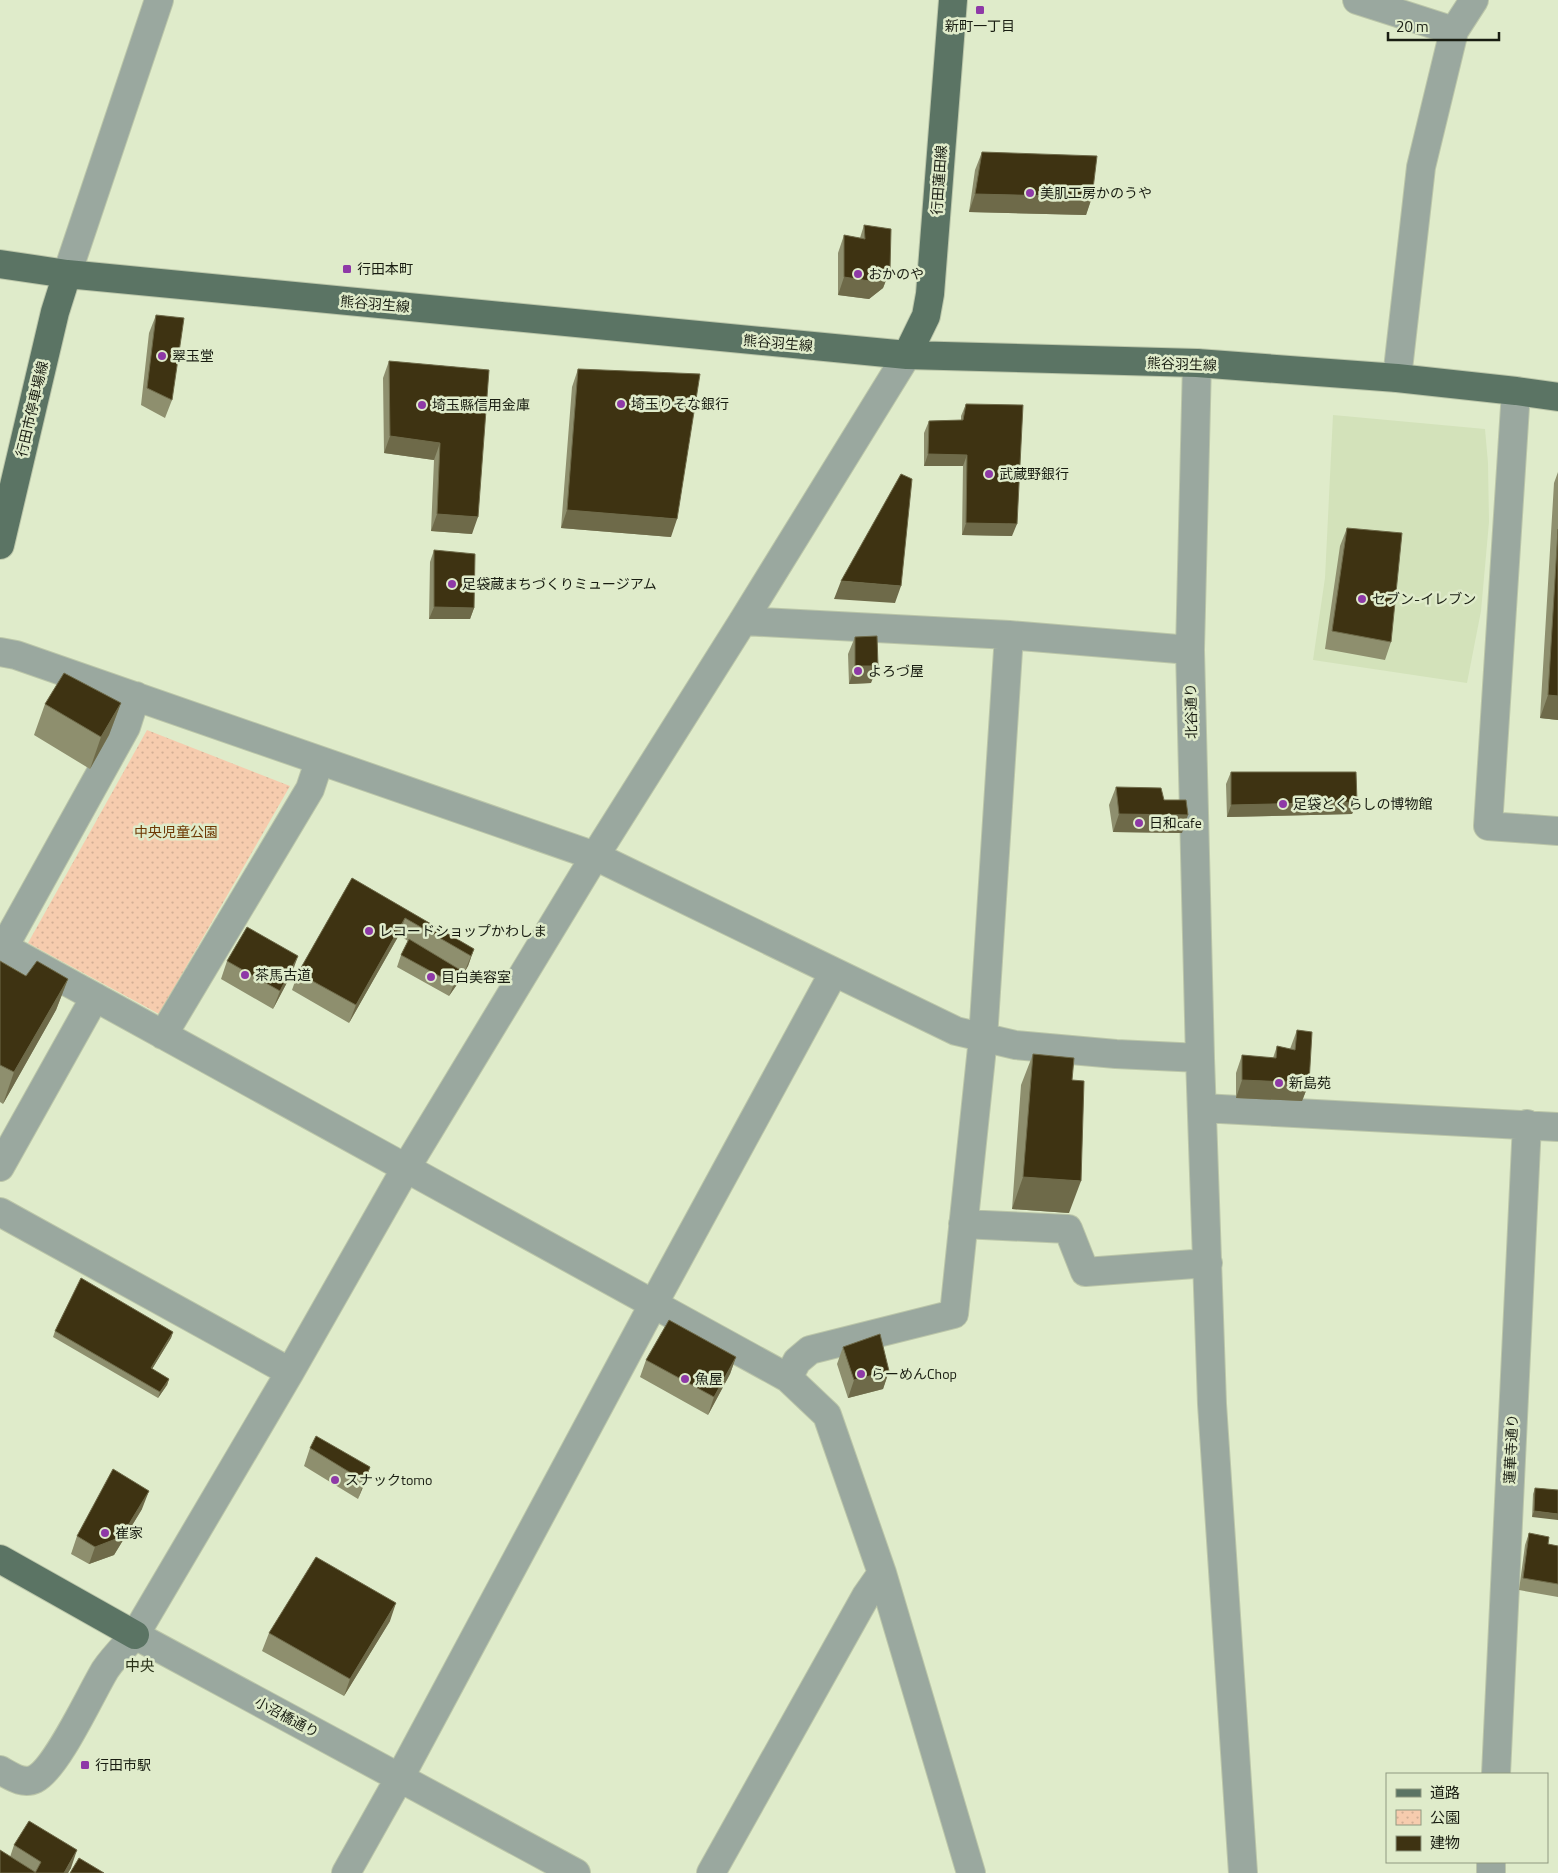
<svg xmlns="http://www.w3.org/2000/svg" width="1558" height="1873" font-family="'Titillium Web','Noto Sans JP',sans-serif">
	<defs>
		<pattern id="park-dots" width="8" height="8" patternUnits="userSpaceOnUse" patternTransform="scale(1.25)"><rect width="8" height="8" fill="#f6ccae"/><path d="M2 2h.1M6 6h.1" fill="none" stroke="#d2af95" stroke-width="1.8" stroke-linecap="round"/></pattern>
	</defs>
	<rect width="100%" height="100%" fill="#dfebca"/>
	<path fill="#d3e2ba" d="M1333,415L1485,429L1488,463L1489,522L1481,611L1467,683L1313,660L1325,578Z"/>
	<path fill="url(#park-dots)" d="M147,730L290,786L159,1014L28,943Z"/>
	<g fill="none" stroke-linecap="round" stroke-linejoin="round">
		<g stroke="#bbc6a9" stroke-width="30">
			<path id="minor" d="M1357,0L1454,31
				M67,274L159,0
				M1197,363L1190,650L1200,1058L1212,1404L1243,1873
				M1397,378L1421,167L1454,31L1474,0
				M1516,391L1488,826L1558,831
				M743,621L1009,635L1190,650
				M0,652L16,655L595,856L956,1031L1015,1045L1116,1054L1200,1058
				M0,945L788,1378L827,1415L882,1573L971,1873
				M4,947L126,727L136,696
				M163,1035L310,789L319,762
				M1202,1108L1558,1127
				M0,1167L95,997
				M0,1212L290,1372
				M963,1224L1068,1229L1085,1272L1208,1263
				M788,1378L797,1361L810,1350L954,1314L983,1038L1009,635
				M135,1635L576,1873
				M0,1770C11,1776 23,1785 35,1779C57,1768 90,1695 105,1670C113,1658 125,1646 135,1635L290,1372L406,1168L595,856L743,621L907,355
				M1496,1774L1527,1124
				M346,1873L400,1777L654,1303L834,972
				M711,1873L866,1596L882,1573
				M1491,1873V1862"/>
		</g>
		<g stroke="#bbc6a9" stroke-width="30">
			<path id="major" d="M0,264L67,274L907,355L1197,363L1397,378L1516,391L1558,397
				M907,355L926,316L930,294L953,0
				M0,545L55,312L67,274
				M0,1559L135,1635"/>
		</g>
		<use href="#minor" stroke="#9aa89f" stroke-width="28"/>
		<use href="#major" stroke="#5b7464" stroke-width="28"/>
	</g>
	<path fill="#8e8f6e" d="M982,152L1092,197L1086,215L969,212L975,170Z
		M864,225L890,270L883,288L869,299L838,295V253L844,235L860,238Z
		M156,315L172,400L165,418L141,405L149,333Z
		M389,361L489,370L472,534L431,531L434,460L384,453L383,378Z
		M578,369L671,537L561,528L572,387Z
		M966,404L1012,536L962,535L963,466H924V433L929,421L961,420V416Z
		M1558,472V720L1540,718L1554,483Z
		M1347,528L1391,642L1385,660L1325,649L1340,546Z
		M434,550L474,608L470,619H429L430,562Z
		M855,637L871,683L849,684L848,654Z
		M121,703L109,735L90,769L34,735L45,704Z
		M1231,772L1357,802L1352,814L1227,817L1226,784Z
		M1116,787L1182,833L1113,832L1109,805Z
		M352,878L474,949L468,966L464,973L462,972L458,983L449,996L397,967L401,955L408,941L399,935L349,1023L292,990L298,973Z
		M0,961L26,976L68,979L56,1010L3,1104L0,1102Z
		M227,961L292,973L273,1009L221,979Z
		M1297,1030L1309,1083L1302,1101L1236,1098V1073L1242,1055L1273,1058L1277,1046L1290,1049Z
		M1033,1054L1072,1080L1069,1213L1012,1209L1021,1085Z
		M55,1331L173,1332L171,1338L152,1369L169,1379L167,1385L158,1398L53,1337Z
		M843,1347L889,1371L883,1389L848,1398L837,1364Z
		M736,1357L730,1374L708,1415L640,1377L646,1360Z
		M310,1448L370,1467L358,1499L304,1466Z
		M1535,1488L1558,1490L1532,1517L1533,1494Z
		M142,1509L114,1555L89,1564L71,1554L77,1536Z
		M1529,1533L1548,1544L1558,1546V1597L1519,1590L1525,1545Z
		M390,1621L344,1696L262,1651L269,1633Z
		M14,1845L71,1868L68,1873H0L10,1857Z"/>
	<path fill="#6e6a49" d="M975,194L1092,197L1086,215L969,212Z
		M890,270L883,288L869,299L838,295L844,277Z
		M390,436L440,443L434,460L384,453Z
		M928,454L967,455L963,466H924Z
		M567,510L677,519L671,537L561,528Z
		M437,514L478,517L472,534L431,531Z
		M966,523L1017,524L1012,536L962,535Z
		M841,581L901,586L895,603L834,599Z
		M434,607L474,608L470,619H429Z
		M855,666H878L871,683L849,684Z
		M1548,695L1558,696V720L1540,718Z
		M121,703L109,735L90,769L101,737Z
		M1357,802L1352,814L1227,817L1231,805Z
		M1119,814L1188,815L1182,833L1113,832Z
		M405,918L399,935L349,1023L356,1005Z
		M474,949L468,966L464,973L471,956Z
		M298,956L292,973L273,1009L280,991Z
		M462,971L458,983L449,996L454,984Z
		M68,979L56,1010L3,1104L14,1072Z
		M1242,1080L1309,1083L1302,1101L1236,1098Z
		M1023,1177L1081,1181L1069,1213L1012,1209Z
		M173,1332L171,1338L149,1374L151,1368Z
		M736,1357L730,1374L708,1415L714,1397Z
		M889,1371L883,1389L848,1398L854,1380Z
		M169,1379L167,1385L158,1398L160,1392Z
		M370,1467L364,1485L358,1499L364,1481Z
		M149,1491L142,1509L114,1555L89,1564L95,1547Z
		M1534,1511L1558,1514V1520L1532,1517Z
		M396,1603L390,1621L344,1696L350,1679Z
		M77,1850L71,1868L68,1873H64Z"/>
	<path fill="#3e3312" stroke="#6e6a49" d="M982,152L1097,156L1092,197L975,194Z
		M864,225L891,229L890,270L876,282L844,277V235L865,239Z
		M156,315L184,318L172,400L147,388Z
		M389,361L489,370L478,517L437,514L440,443L390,436Z
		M578,369L700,374L677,519L567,510Z
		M966,404L1023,405L1017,524L966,523L967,455L928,454L929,421L963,420Z
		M901,474L912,479L901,586L841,581Z
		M1347,528L1402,533L1391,642L1332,631Z
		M1558,529V696L1548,695Z
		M434,550L475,554L474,608L434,607Z
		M877,636L878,666H855V637Z
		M64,673L121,703L101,737L45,704Z
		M1231,772H1356L1357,802L1231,805Z
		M1116,787L1161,788L1164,800H1186L1188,815L1119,814Z
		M352,878L474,949L471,956L405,918L356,1005L298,973Z
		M247,927L298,956L280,991L227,961Z
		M409,939L462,971L454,984L401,955Z
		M0,961L26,976L37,961L68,979L14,1072L0,1065Z
		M1297,1030L1312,1032L1309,1083L1242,1080V1055L1276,1058L1277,1046L1295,1050Z
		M1033,1054L1074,1058L1072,1080L1084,1081L1081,1181L1023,1177Z
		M81,1278L173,1332L151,1368L169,1379L160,1392L55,1331Z
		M669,1320L736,1357L714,1397L646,1360Z
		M880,1334L889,1371L854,1380L843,1347Z
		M316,1436L370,1467L364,1481L310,1448Z
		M113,1469L149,1491L121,1537L95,1547L77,1536Z
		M1535,1488L1558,1490V1514L1534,1511Z
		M1529,1533L1549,1537L1548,1544L1558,1546V1584L1523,1578Z
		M316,1557L396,1603L350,1679L269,1633Z
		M29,1821L77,1850L64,1873H35L41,1862L14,1845Z
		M0,1850L35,1872V1873H0Z
		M79,1858L104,1873H70Z"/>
	<g fill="#8e39a7" stroke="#dfebca" stroke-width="2">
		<rect x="975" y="5" width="10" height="10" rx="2.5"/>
		<circle cx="1030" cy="193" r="5"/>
		<rect x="342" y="264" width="10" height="10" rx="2.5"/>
		<circle cx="858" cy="274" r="5"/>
		<circle cx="162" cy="356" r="5"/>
		<circle cx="621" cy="404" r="5"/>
		<circle cx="422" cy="405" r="5"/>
		<circle cx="989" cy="474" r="5"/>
		<circle cx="452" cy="584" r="5"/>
		<circle cx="1362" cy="599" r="5"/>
		<circle cx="858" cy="671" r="5"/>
		<circle cx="1283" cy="804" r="5"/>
		<circle cx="1139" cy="823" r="5"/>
		<circle cx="369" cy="931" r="5"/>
		<circle cx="245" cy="975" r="5"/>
		<circle cx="431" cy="977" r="5"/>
		<circle cx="1279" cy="1083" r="5"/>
		<circle cx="861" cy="1374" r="5"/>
		<circle cx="685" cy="1379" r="5"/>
		<circle cx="335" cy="1480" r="5"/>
		<circle cx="105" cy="1533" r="5"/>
		<rect x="80" y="1760" width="10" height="10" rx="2.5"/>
	</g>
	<g text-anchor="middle" stroke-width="5" stroke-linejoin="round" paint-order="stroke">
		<g font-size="14" fill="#191d12" stroke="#dfebca" text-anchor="start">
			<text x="980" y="31" text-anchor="middle">新町一丁目</text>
			<text x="1040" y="198">美肌工房かのうや</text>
			<text x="357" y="274">行田本町</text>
			<text x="868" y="279">おかのや</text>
			<text x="172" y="361">翠玉堂</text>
			<text x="631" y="409">埼玉りそな銀行</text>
			<text x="432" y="410">埼玉縣信用金庫</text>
			<text x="999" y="479">武蔵野銀行</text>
			<text x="462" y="589">足袋蔵まちづくりミュージアム</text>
			<text x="1372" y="604">セブン-イレブン</text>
			<text x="868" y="676">よろづ屋</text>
			<text x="1293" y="809">足袋とくらしの博物館</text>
			<text x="1149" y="828">日和cafe</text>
			<text x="379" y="936">レコードショップかわしま</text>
			<text x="255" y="980">茶馬古道</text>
			<text x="441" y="982">目白美容室</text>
			<text x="1289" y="1088">新島苑</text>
			<text x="871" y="1379">らーめんChop</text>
			<text x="695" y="1384">魚屋</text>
			<text x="345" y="1485">スナックtomo</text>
			<text x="115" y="1538">崔家</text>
			<text x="95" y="1770">行田市駅</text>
		</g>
		<g font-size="14" fill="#191d12" stroke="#dfebca">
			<text transform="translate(939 180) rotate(-86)" y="5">行田蓮田線</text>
			<text transform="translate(375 304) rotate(5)" y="5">熊谷羽生線</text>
			<text transform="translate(778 343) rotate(5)" y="5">熊谷羽生線</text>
			<text transform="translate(1182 364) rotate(2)" y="5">熊谷羽生線</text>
			<text transform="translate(32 409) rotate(-77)" y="5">行田市停車場線</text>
			<text transform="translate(1191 711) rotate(-91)" y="5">北谷通り</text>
			<text transform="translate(1511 1449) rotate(-87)" y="5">蓮華寺通り</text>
			<text transform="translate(287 1717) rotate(28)" y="5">小沼橋通り</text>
		</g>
		<g font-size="14" fill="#6d3803" stroke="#dfebca">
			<text x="176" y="837">中央児童公園</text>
		</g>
		<g font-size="15" fill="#293117" stroke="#dfebca">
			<text x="140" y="1671">中央</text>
		</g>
	</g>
	<rect x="1386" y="1773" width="162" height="90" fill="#dfebca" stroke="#909980"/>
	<rect x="1396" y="1789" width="25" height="8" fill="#5b7464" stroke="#909980"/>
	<text x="1430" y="1798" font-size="15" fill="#191d12">道路</text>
	<rect x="1396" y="1810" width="25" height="15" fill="url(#park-dots)" stroke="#909980"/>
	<text x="1430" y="1823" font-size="15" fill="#191d12">公園</text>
	<rect x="1396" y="1836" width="25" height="15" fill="#3e3312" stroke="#909980"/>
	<text x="1430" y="1848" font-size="15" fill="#191d12">建物</text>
	<path d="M1388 32v8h111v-8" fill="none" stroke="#191d12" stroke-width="2.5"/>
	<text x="1396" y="32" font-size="15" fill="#191d12" stroke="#dfebca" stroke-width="4" paint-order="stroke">20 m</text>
</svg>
